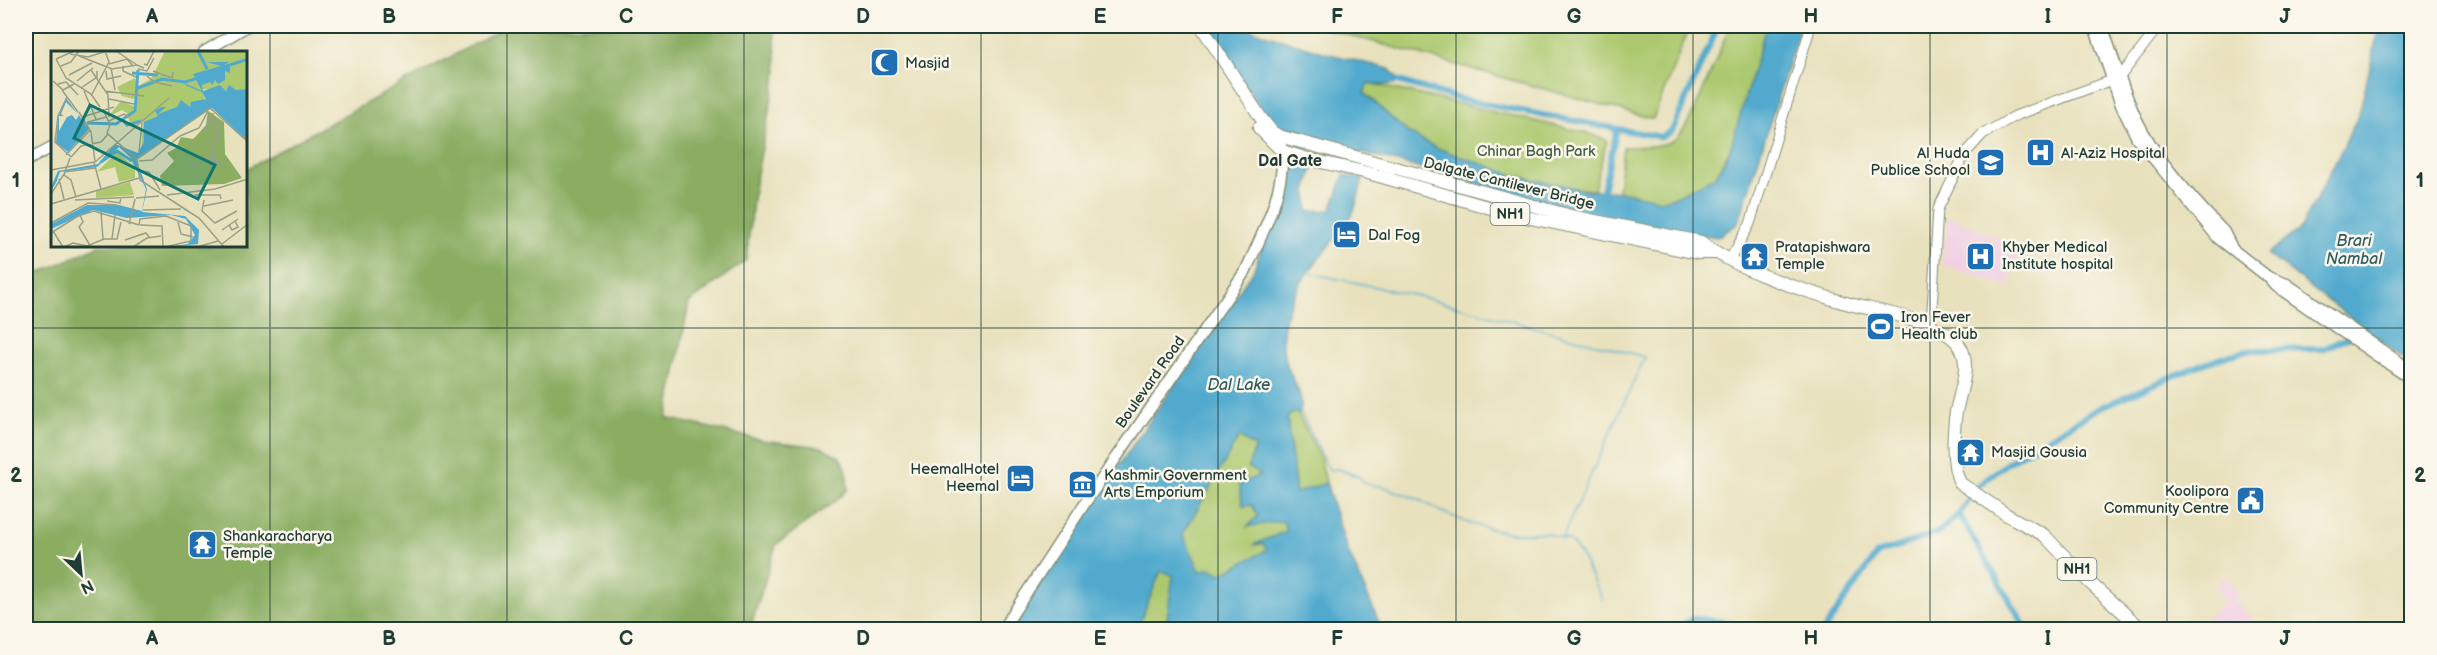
<svg xmlns="http://www.w3.org/2000/svg" width="2437" height="655" viewBox="0 0 2437 655" font-family="'Balsamiq Sans',sans-serif">
<style>
.built{fill:#f1d0e3}
.green{fill:#adc970;stroke:#668352;stroke-width:1.5}
.forest{fill:#8aad62;stroke:#54754b;stroke-width:1.5}
.water{fill:#51aace;stroke:#387481;stroke-width:1.5;fill-rule:evenodd}
.lines{fill:none;stroke-linecap:round;stroke-linejoin:round}
.stream{stroke:#51aace;stroke-width:1.5}
.canal{stroke:#51aace;stroke-width:6}
.minor-casing{stroke:#848f78;stroke-width:11}
.major-casing{stroke:#848f78;stroke-width:13}
.highway-casing{stroke:#848f78;stroke-width:14}
.minor{stroke:#fff;stroke-width:9}
.major{stroke:#fff;stroke-width:10}
.highway{stroke:#fff;stroke-width:12}
.grid{fill:none;stroke:#1f3d34;stroke-width:1.5;stroke-opacity:0.55}
.labels{text-anchor:middle;stroke-width:5;stroke-linejoin:round;paint-order:stroke}
.shield{fill:#fbf7ec;stroke:#61756b;stroke-width:1.5}
.shield-label{font-size:14px;font-weight:bold;fill:#1f3d34}
.poi-label{font-size:15px;fill:#1f3d34;stroke:#fbf7ec;text-anchor:start}
.park-label{font-size:15px;fill:#426043;stroke:#fbf7ec}
.street-label{font-size:15px;fill:#1f3d34;stroke:#fbf7ec}
.neighbourhood-label{font-size:16px;font-weight:bold;fill:#1f3d34;stroke:#fbf7ec}
.water-label{font-size:16px;font-style:italic;fill:#2e5e62;stroke:#fbf7ec}
.inset-river{fill:none;stroke:#51aace;stroke-width:3}
.inset-road{fill:none;stroke:#989f86;stroke-width:1.5}
.view{fill:#0f766e;fill-opacity:0.15;stroke:#0f766e;stroke-width:3}
.inset-edge{fill:none;stroke:#1f3d34;stroke-width:3}
.neatline{fill:none;stroke:#1f3d34;stroke-width:2}
.grid-label{font-size:20px;text-anchor:middle;font-weight:bold;fill:#1f3d34}
</style>
<rect width="100%" height="100%" fill="#fbf7ec"/>
<filter id="ink" filterUnits="userSpaceOnUse"><feTurbulence type="fractalNoise" baseFrequency=".0167" numOctaves="2"/><feDisplacementMap in="SourceGraphic" scale="12" xChannelSelector="R" yChannelSelector="G"/><feConvolveMatrix kernelMatrix="1 2 1 2 8 2 1 2 1" color-interpolation-filters="sRGB"/></filter>
<filter id="wash" filterUnits="userSpaceOnUse"><feTurbulence type="fractalNoise" baseFrequency=".008" numOctaves="4" result="noise"/><feDisplacementMap in="SourceGraphic" scale="24" xChannelSelector="R" yChannelSelector="G"/><feGaussianBlur stdDeviation="1.35" result="paint"/><feColorMatrix in="noise" values="0 0 0 0 0 0 0 0 0 0 0 0 0 0 0 0 0 1.4 0 .05"/><feComposite in="paint" operator="in"/></filter>
<g filter="url(#wash)">
<rect width="100%" height="100%" fill="#e8e1bd"/>
<g class="built">
<polygon points="1948,216 2021,248 2008,287 1942,264"/>
<polygon points="2225,575 2239,592 2234,599 2258,624 2254,629 2202,629 2199,626 2226,601 2215,587"/>
</g>
<g class="green">
<polygon points="1316,26 1690,26 1653,119"/>
<path d="M 1730,26 L 1766,26 L 1735,139 L 1715,177 L 1672,198 L 1660,200 L 1618,192 L 1623,147 C 1640,146 1659,148 1674,140 C 1691,130 1720,47 1730,26 Z"/>
<path d="M 1368,83 L 1587,133 L 1607,140 L 1594,190 C 1541,187 1453,161 1409,133 C 1392,122 1380,104 1364,93 Z"/>
<polygon points="1255,329 1320,457 1341,545 1382,629 1081,630"/>
</g>
<polygon class="forest" points="507,26 774,26 777,72 755,183 746,260 689,303 667,418 762,440 822,447 840,457 846,467 848,489 838,499 776,545 750,629 26,629 26,279 98,246 246,246 246,169"/>
<g class="water">
<path d="M 1205,26 L 1239,26 L 1326,53 L 1389,69 L 1398,78 L 1398,83 L 1384,85 L 1368,83 L 1364,93 L 1407,132 L 1434,147 L 1516,176 L 1585,190 L 1626,192 L 1660,200 L 1672,198 L 1715,177 L 1729,153 L 1766,26 L 1800,26 L 1741,215 L 1736,225 L 1717,237 L 1581,214 L 1379,157 L 1310,143 L 1304,162 L 1314,164 L 1307,188 L 1308,211 L 1331,210 L 1344,175 L 1363,179 C 1359,191 1357,208 1350,218 C 1326,254 1288,285 1283,331 C 1282,339 1283,355 1286,363 C 1291,378 1307,398 1299,414 L 1293,413 L 1287,418 L 1296,493 L 1326,483 L 1347,549 L 1382,629 L 1168,629 L 1172,625 L 1167,618 L 1173,575 L 1161,571 L 1137,629 L 1009,630 L 1044,574 L 1253,271 L 1296,160 L 1299,140 L 1274,128 ZM 1239,437 L 1255,447 L 1248,467 L 1261,475 L 1239,484 L 1243,506 L 1252,505 L 1258,516 L 1247,527 L 1283,521 L 1286,531 L 1253,545 L 1263,544 L 1267,550 L 1221,574 L 1210,568 L 1200,571 L 1183,534 Z"/>
<polygon points="2377,26 2411,26 2411,364 2267,254 2301,228 2338,157 2359,114 2376,41"/>
</g>
<g class="lines">
<g class="stream">
<polyline points="1306,272 1418,296 1645,357 1562,538"/>
<polyline points="1300,411 1329,470 1338,469 1359,477 1366,484 1384,487 1420,500 1442,512 1471,524 1509,533 1546,533 1570,541 1581,555 1602,600"/>
</g>
<g class="canal">
<polyline points="1392,79 1463,100 1661,137 1672,131 1718,26"/>
<polyline points="1601,199 1617,129"/>
<polyline points="1959,514 2027,630"/>
<polyline points="1671,630 1695,618 1734,624 1744,630"/>
<polyline points="1824,630 1877,554 1939,532 1959,514 1977,487 2007,463 2099,408 2194,367 2230,355 2251,350 2323,349 2349,337"/>
</g>
</g>
</g>
<g filter="url(#ink)">
<g class="lines">
<defs>
<g id="minor">
<polyline points="1730,259 1750,224 1811,26"/>
<polyline points="1931,326 1938,209 1964,155 1983,134 2015,116 2120,77 2159,26"/>
</g>
<g id="major">
<polyline points="2094,26 2121,105 2137,138 2218,238 2268,277 2276,286 2412,380"/>
<path d="M 2102,26 C 2113,56 2122,88 2136,118 C 2156,160 2192,198 2224,232 L 2231,246"/>
<polyline points="204,52 247,26"/>
<polyline points="26,161 52,147"/>
<polyline points="2268,277 2287,284 2412,371"/>
<path d="M 1002,630 L 1083,506 L 1246,270 C 1262,234 1288,186 1281,145"/>
</g>
<g id="highway">
<path d="M 1201,26 L 1261,118 L 1272,132 L 1279,136 L 1575,217 L 1701,242 C 1740,271 1793,287 1839,301 C 1870,311 1945,319 1961,348 C 1972,369 1957,397 1955,419 C 1953,438 1952,466 1960,483 L 2007,515 L 2044,535 L 2090,583 L 2143,630"/>
<polyline points="1259,128 1282,151 1308,159 1368,173 1512,214 1697,253 1716,253"/>
</g>
</defs>
<use href="#minor" class="minor-casing"/>
<use href="#major" class="major-casing"/>
<use href="#highway" class="highway-casing"/>
<use href="#minor" class="minor"/>
<use href="#major" class="major"/>
<use href="#highway" class="highway"/>
</g>
</g>
<path class="grid" d="M 270,26 L 270,630M 507,26 L 507,630M 744,26 L 744,630M 981,26 L 981,630M 1218,26 L 1218,630M 1456,26 L 1456,630M 1693,26 L 1693,630M 1930,26 L 1930,630M 2167,26 L 2167,630M 26,328 L 2412,328"/>
<defs>
<symbol id="mosque-square" viewBox="-11 -11 22 22"><rect x="-9" y="-9" width="18" height="18" rx="4" fill="#1f6fb2" stroke="#fbf7ec"/><path d="M3.5-4.9A6 6 0 1 0 3.5 4.9A5 5 0 1 1 3.5-4.9Z" fill="#fff"/></symbol>
<symbol id="hospital-square" viewBox="-11 -11 22 22"><rect x="-9" y="-9" width="18" height="18" rx="4" fill="#1f6fb2" stroke="#fbf7ec"/><path d="M-5-5h3v3.5h4V-5h3V5h-3V1.5h-4V5h-3Z" fill="#fff"/></symbol>
<symbol id="school-square" viewBox="-11 -11 22 22"><rect x="-9" y="-9" width="18" height="18" rx="4" fill="#1f6fb2" stroke="#fbf7ec"/><path d="M0-5L7-2L0 1L-7-2ZM-4 1L0 2.5L4 1V4Q0 6-4 4Z" fill="#fff"/></symbol>
<symbol id="hotel-square" viewBox="-11 -11 22 22"><rect x="-9" y="-9" width="18" height="18" rx="4" fill="#1f6fb2" stroke="#fbf7ec"/><path d="M-6-4.5h1.5V1H6V5H4.5V3h-9V5H-6ZM-4 0a1.8 1.8 0 1 1 3.6 0ZM.5 0V-2.5h3Q6-2.5 6 0Z" fill="#fff"/></symbol>
<symbol id="temple-square" viewBox="-11 -11 22 22"><rect x="-9" y="-9" width="18" height="18" rx="4" fill="#1f6fb2" stroke="#fbf7ec"/><path d="M0-6L5-2H3V0L6.5 2.5H4V6H1.5V3h-3V6H-4V2.5H-6.5L-3 0V-2H-5Z" fill="#fff"/></symbol>
<symbol id="stadium-square" viewBox="-11 -11 22 22"><rect x="-9" y="-9" width="18" height="18" rx="4" fill="#1f6fb2" stroke="#fbf7ec"/><path d="M0-5a6.5 5 0 1 0 0 10a6.5 5 0 1 0 0-10ZM-3.5-1.8h7v3.6h-7Z" fill="#fff"/></symbol>
<symbol id="museum-square" viewBox="-11 -11 22 22"><rect x="-9" y="-9" width="18" height="18" rx="4" fill="#1f6fb2" stroke="#fbf7ec"/><path d="M0-6L6-3V-2H-6V-3ZM-5-1h2V3h-2ZM-1-1h2V3h-2ZM3-1h2V3H3ZM-6 4H6V6H-6Z" fill="#fff"/></symbol>
<symbol id="civic-square" viewBox="-11 -11 22 22"><rect x="-9" y="-9" width="18" height="18" rx="4" fill="#1f6fb2" stroke="#fbf7ec"/><path d="M-.6-6.5H3V-4.5H.6V-3L4-1V1h2V6H-6V1h2V-1L-.6-3ZM-1.2 2.5V6h2.4V2.5Z" fill="#fff"/></symbol>
</defs>
<g fill-rule="evenodd">
<use href="#mosque-square" x="868" y="46" width="33" height="33"/>
<use href="#hospital-square" x="2024" y="136" width="33" height="33"/>
<use href="#school-square" x="1974" y="146" width="33" height="33"/>
<use href="#hotel-square" x="1330" y="218" width="33" height="33"/>
<use href="#temple-square" x="1738" y="240" width="33" height="33"/>
<use href="#hospital-square" x="1964" y="240" width="33" height="33"/>
<use href="#stadium-square" x="1864" y="310" width="33" height="33"/>
<use href="#temple-square" x="1954" y="436" width="33" height="33"/>
<use href="#hotel-square" x="1004" y="462" width="33" height="33"/>
<use href="#museum-square" x="1066" y="468" width="33" height="33"/>
<use href="#civic-square" x="2234" y="484" width="33" height="33"/>
<use href="#temple-square" x="186" y="528" width="33" height="33"/>
</g>
<g class="labels">
<g class="shield">
<rect x="1490.5" y="203" width="39" height="22" rx="4.5"/>
<rect x="2057.5" y="558" width="39" height="22" rx="4.5"/>
</g>
<g class="shield-label">
<text x="1510" y="219">NH1</text>
<text x="2077" y="574">NH1</text>
</g>
<g class="poi-label">
<text x="905" y="68">Masjid</text>
<text x="1970" y="158" text-anchor="end">Al Huda<tspan x="1970" dy="17">Publice School</tspan></text>
<text x="2061" y="158">Al-Aziz Hospital</text>
<text x="1368" y="240">Dal Fog</text>
<text x="1775" y="252">Pratapishwara<tspan x="1775" dy="17">Temple</tspan></text>
<text x="2002" y="252">Khyber Medical<tspan x="2002" dy="17">Institute hospital</tspan></text>
<text x="1901" y="322">Iron Fever<tspan x="1901" dy="17">Health club</tspan></text>
<text x="1991" y="457">Masjid Gousia</text>
<text x="999" y="474" text-anchor="end">HeemalHotel<tspan x="999" dy="17">Heemal</tspan></text>
<text x="1104" y="480">Kashmir Government<tspan x="1104" dy="17">Arts Emporium</tspan></text>
<text x="2229" y="496" text-anchor="end">Koolipora<tspan x="2229" dy="17">Community Centre</tspan></text>
<text x="223" y="541">Shankaracharya<tspan x="223" dy="17">Temple</tspan></text>
</g>
<g class="park-label">
<text x="1536" y="156">Chinar Bagh Park</text>
</g>
<g class="street-label">
<text transform="translate(1509 183) rotate(14)" y="5">Dalgate Cantilever Bridge</text>
<text transform="translate(1150 382) rotate(-55)" y="5">Boulevard Road</text>
</g>
<g class="neighbourhood-label">
<text x="1290" y="166">Dal Gate</text>
</g>
<g class="water-label">
<text x="2354" y="246">Brari<tspan x="2354" dy="18">Nambal</tspan></text>
<text x="1239" y="390">Dal Lake</text>
</g>
</g>
<g transform="translate(51 51)">
<rect width="196" height="196" fill="#e8e1bd"/>
<path d="M 114,0 L 196,0 L 196,40 L 152,38 L 154,48 L 143,55 L 130,56 L 138,66 L 91,100 L 92,71 L 80,76 L 76,62 L 71,59 L 59,65 L 60,62 L 70,50 L 85,56 L 85,45 L 82,48 L 71,45 L 66,36 L 84,27 L 87,35 L 100,28 ZM 66,101 L 84,117 L 84,127 L 68,131 L 64,116 L 46,121 ZM 79,131 L 83,144 L 45,147 L 45,140 Z" fill="#adc970"/>
<path d="M 157,60 L 173,71 L 174,103 L 191,127 L 173,133 L 111,135 L 109,125 L 123,110 L 116,102 L 125,97 L 130,86 L 142,88 L 147,83 L 155,74 Z" fill="#8aad62"/>
<path d="M 155,11 L 178,11 L 172,15 L 179,16 L 179,22 L 174,20 L 174,29 L 167,33 L 164,29 L 161,34 L 159,31 L 151,34 L 152,40 L 169,34 L 175,40 L 178,34 L 185,39 L 196,38 L 196,90 L 161,57 L 85,108 L 96,138 L 91,161 L 134,165 L 148,179 L 147,193 L 117,196 L 137,193 L 144,184 L 135,168 L 120,164 L 76,167 L 42,159 L 0,178 L 0,173 L 36,154 L 68,154 L 91,160 L 95,138 L 79,106 L 68,96 L 46,116 L 9,121 L 5,132 L 1,138 L 0,136 L 7,120 L 47,113 L 64,93 L 87,102 L 93,91 L 93,71 L 107,65 L 104,60 L 110,56 L 115,56 L 107,63 L 126,56 L 130,49 L 139,56 L 140,51 L 155,48 L 151,41 L 136,35 L 131,31 L 151,40 L 142,23 L 170,15 ZM 15,47 L 38,78 L 17,101 L 5,92 L 7,67 ZM 15,51 L 28,64 L 25,69 L 21,64 L 16,66 L 8,80 L 8,65 L 13,65 L 10,63 Z" fill="#51aace" fill-rule="evenodd"/>
<path class="inset-river" d="M 147,0 L 156,18M 173,16 L 197,8M 81,22 L 107,24M 87,37 L 111,28 L 134,31 L 147,27M 72,69 L 76,74 L 90,70M 36,72 L 65,73 L 84,60 L 87,19M 50,111 L 66,100 L 81,110"/>
<path class="inset-road" d="M 65,0 L 86,14M 19,3 L 37,6 L 56,0M 28,5 L 61,18 L 86,14 L 93,17M 5,8 L 23,0M 5,8 L 15,27 L 40,43 L 49,56M 58,13 L 76,8 L 82,15M 93,13 L 96,14 L 103,0M 10,15 L 20,11 L 28,0M 72,15 L 72,20 L 85,26M 60,17 L 64,39M 87,18 L 96,20 L 103,7M 40,19 L 57,44 L 58,66M 55,20 L 56,28 L 70,25M 102,20 L 121,27 L 122,21M 18,24 L 41,12M 96,25 L 103,31 L 121,35M 2,30 L 12,39 L 23,33M 26,30 L 42,17M 7,33 L 15,31 L 27,44M 30,37 L 46,26 L 46,20M 11,39 L 27,61M 33,40 L 45,68M 54,40 L 93,45M 40,45 L 58,11 L 54,0M 16,46 L 7,65 L 4,91 L 20,106M 58,48 L 83,53M 52,58 L 59,74 L 56,82 L 86,109 L 89,129 L 137,160M 28,61 L 40,81 L 44,110M 32,66 L 63,56M 58,70 L 73,63 L 78,66M 37,71 L 55,66M 88,101 L 91,72M 15,104 L 39,79M 20,106 L 30,95 L 50,91 L 57,83M 19,107 L 13,124 L 20,129 L 25,146M 85,109 L 159,57 L 197,91M 88,110 L 101,109 L 129,85 L 148,77 L 157,60M 43,111 L 50,138M 44,111 L 118,47M 140,113 L 137,110 L 144,114 L 155,106 L 157,112 L 166,120 L 159,111 L 159,87 L 162,109 L 170,114 L 164,108 L 165,84 L 162,79 L 167,83 L 167,88 L 168,73 L 162,68 L 160,75 L 155,79 L 159,63 L 163,63M 0,119 L 43,111M 89,120 L 98,121 L 109,139M 13,121 L 44,117M 8,128 L 13,148M 0,143 L 13,123M 116,144 L 164,138 L 197,128M 144,144 L 169,144 L 170,148M 85,147 L 108,145M 24,149 L 83,146M 153,149 L 151,160 L 164,172 L 186,160M 56,150 L 69,152 L 70,146M 0,153 L 88,127M 153,155 L 182,149M 132,157 L 148,167 L 173,196M 92,159 L 130,158M 50,161 L 52,188M 29,164 L 32,171 L 28,176 L 40,196M 127,171 L 130,183 L 142,186M 0,172 L 37,152 L 66,154M 78,173 L 84,148M 88,174 L 89,168 L 115,165 L 140,175 L 140,190 L 114,196M 89,174 L 111,175 L 112,196M 178,174 L 181,179 L 187,176 L 184,170M 171,179 L 187,168M 2,180 L 12,196M 0,182 L 27,165 L 43,160 L 88,174M 61,188 L 64,164M 74,189 L 95,182 L 98,186M 171,193 L 197,173M 13,196 L 22,192 L 36,195 L 53,188 L 66,188 L 70,171M 82,196 L 96,187 L 110,185M 146,196 L 167,190"/>
<path class="view" d="M 39,54 L 164,114 L 147,148 L 23,87 Z"/>
<rect width="196" height="196" class="inset-edge"/>
</g>
<rect width="2437" height="655" fill="none" stroke="#fbf7ec" stroke-width="66"/>
<g transform="translate(81 574) rotate(154)" stroke="#fbf7ec" stroke-width="4.5" paint-order="stroke">
<path d="M0-4.5L10 22L0 15L-10 22Z" fill="#1f3d34"/>
<text y="-9" font-size="16" font-weight="bold" text-anchor="middle" fill="#1f3d34">N</text>
</g>
<rect x="33" y="33" width="2371" height="589" class="neatline"/>
<g class="grid-label">
<text x="152" y="23">A</text>
<text x="389" y="23">B</text>
<text x="626" y="23">C</text>
<text x="863" y="23">D</text>
<text x="1100" y="23">E</text>
<text x="1337" y="23">F</text>
<text x="1574" y="23">G</text>
<text x="1811" y="23">H</text>
<text x="2048" y="23">I</text>
<text x="2285" y="23">J</text>
<text x="16" y="187">1</text>
<text x="2420" y="187">1</text>
<text x="16" y="482">2</text>
<text x="2420" y="482">2</text>
<text x="152" y="645">A</text>
<text x="389" y="645">B</text>
<text x="626" y="645">C</text>
<text x="863" y="645">D</text>
<text x="1100" y="645">E</text>
<text x="1337" y="645">F</text>
<text x="1574" y="645">G</text>
<text x="1811" y="645">H</text>
<text x="2048" y="645">I</text>
<text x="2285" y="645">J</text>
</g>
</svg>
